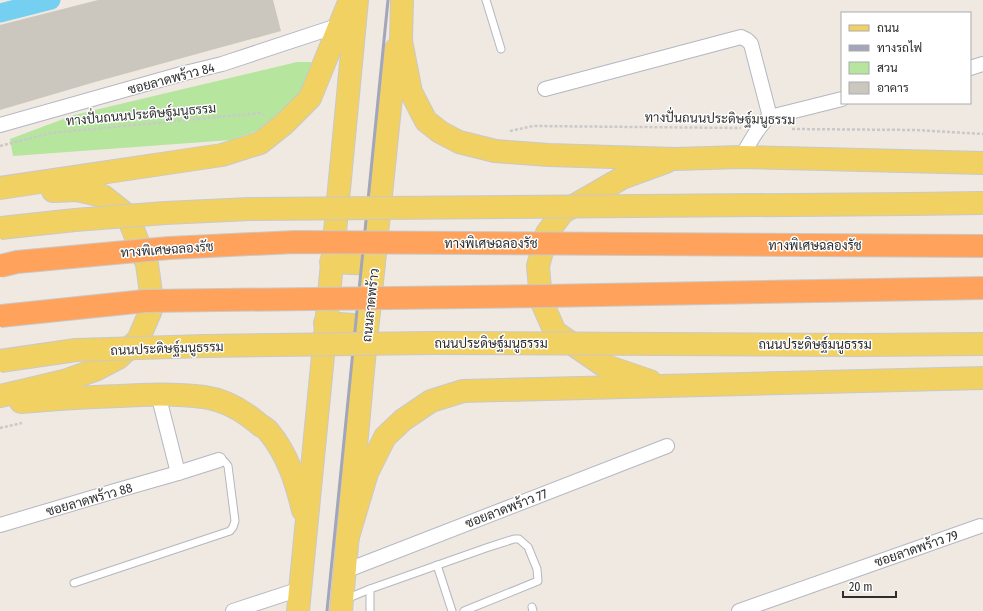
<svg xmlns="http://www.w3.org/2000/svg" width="983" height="611" viewBox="0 0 983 611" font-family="'Fira Sans Condensed',Sarabun,sans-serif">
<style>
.green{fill:#b6e59e}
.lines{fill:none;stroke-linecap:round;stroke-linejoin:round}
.canal{stroke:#75cff0;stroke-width:19}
.building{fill:#cbc7bf}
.lane-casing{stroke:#b4b7c1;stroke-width:9}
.street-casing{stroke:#b4b7c1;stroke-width:16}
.primary-casing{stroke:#c9c9c9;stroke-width:24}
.path{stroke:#c9c9c9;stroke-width:2.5;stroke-dasharray:3 2;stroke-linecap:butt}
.lane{stroke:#fff;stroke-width:7}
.street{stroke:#fff;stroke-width:14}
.primary{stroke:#f2d163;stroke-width:22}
.rail{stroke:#a3a6b8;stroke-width:3}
.primary-bridge-casing{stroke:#c9c9c9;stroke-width:24;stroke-linecap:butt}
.highway-bridge-casing{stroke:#c9c9c9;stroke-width:24;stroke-linecap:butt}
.primary-bridge{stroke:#f2d163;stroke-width:22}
.highway-bridge{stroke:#ffa35c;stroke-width:22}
.labels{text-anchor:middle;stroke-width:3;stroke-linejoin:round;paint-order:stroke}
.street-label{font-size:13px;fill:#2e2e2e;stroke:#fff}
</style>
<rect width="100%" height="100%" fill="#efe9e1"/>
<polygon class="green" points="297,62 311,62 314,68 308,83 293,104 262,129 231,140 13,156 10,139 74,115"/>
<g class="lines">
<polyline class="canal" points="0,13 51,0"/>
</g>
<polygon class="building" points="98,0 273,0 281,31 95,82 0,110 0,25"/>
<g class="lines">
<defs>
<g id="lane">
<polyline points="486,0 501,49"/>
<polyline points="437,565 452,611"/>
<polyline points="74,583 230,531 233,527 235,521 228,466 225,462 219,460"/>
<polyline points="346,599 370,589 486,548 514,539 519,539 528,547 537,569 538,581 464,611"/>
<polyline points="532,607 533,611"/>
<polyline points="370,611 370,589"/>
</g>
<g id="street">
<polyline points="970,68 983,64"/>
<polyline points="545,89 741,37 747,40 751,44 770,117"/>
<polyline points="0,125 181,74 222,64 340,25"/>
<path d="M 741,157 C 748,147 759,123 770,117 L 842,99"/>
<polyline points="178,473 219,460"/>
<polyline points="0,525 115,491 178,473 158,394"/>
<polyline points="345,571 667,446"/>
<polyline points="233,611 300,589"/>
<polyline points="739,611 980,526"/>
</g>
<g id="primary">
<polyline points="402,0 401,41 411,92 426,121 440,132 459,142 495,151 549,155 675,159 741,157 983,163"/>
<polyline points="0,188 222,155 260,143 284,124 310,98 350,0"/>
<polyline points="911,204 983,203"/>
<polyline points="331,262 374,264"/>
<polyline points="325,323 367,326"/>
<polyline points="857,345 983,344"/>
<polyline points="650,381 603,365 555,332 541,300 538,266 547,233 563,212 622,178 666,162"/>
<polyline points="0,396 64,381 95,370 118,358 138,340 151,310 151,293 147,264 127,215 103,196 77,190 53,191"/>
<path d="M 21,402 C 54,399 86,397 119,396 C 147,394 175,393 204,397 C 225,400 244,411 260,425 C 263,427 267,429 269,432 C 288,455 296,482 303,510"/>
<polyline points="347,540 367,473 385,437 403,420 431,401 463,391 983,378"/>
<path d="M 298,611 C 317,407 339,204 357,0"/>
<polyline points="341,611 364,360 396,49"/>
</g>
</defs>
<use href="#lane" class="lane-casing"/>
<use href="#street" class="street-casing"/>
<use href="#primary" class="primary-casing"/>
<g class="path">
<polyline points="792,129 916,130 983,134"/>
<polyline points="510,131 533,126 741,128"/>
<polyline points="0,146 51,133 260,113 263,115"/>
<polyline points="0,428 22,423"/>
</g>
<use href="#lane" class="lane"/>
<use href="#street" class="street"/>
<use href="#primary" class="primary"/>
<polyline class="rail" points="327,611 388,0"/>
<defs>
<g id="primary-bridge">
<polyline points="0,228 75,220 165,213 250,209 911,204"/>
<polyline points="0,361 76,350 204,346 433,343 857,345"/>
</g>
<g id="highway-bridge">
<polyline points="0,266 17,262 169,248 295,242 983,246"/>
<polyline points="0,316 145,301 544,296 983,288"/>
</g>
</defs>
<use href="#primary-bridge" class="primary-bridge-casing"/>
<use href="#highway-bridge" class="highway-bridge-casing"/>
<use href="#primary-bridge" class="primary-bridge"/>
<use href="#highway-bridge" class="highway-bridge"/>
</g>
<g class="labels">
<g class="street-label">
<text transform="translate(171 78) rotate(-15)" y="5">ซอยลาดพร้าว 84</text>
<text transform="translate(141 114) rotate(-5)" y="5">ทางปั่นถนนประดิษฐ์มนูธรรม</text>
<text transform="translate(720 118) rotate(1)" y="5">ทางปั่นถนนประดิษฐ์มนูธรรม</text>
<text x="491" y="248">ทางพิเศษฉลองรัช</text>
<text x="815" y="250">ทางพิเศษฉลองรัช</text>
<text transform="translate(167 249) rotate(-4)" y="5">ทางพิเศษฉลองรัช</text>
<text transform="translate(370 305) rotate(-84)" y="5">ถนนลาดพร้าว</text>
<text x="491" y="348">ถนนประดิษฐ์มนูธรรม</text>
<text x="815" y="349">ถนนประดิษฐ์มนูธรรม</text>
<text transform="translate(167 348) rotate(-2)" y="5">ถนนประดิษฐ์มนูธรรม</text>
<text transform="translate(89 499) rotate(-16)" y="5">ซอยลาดพร้าว 88</text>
<text transform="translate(506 508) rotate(-21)" y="5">ซอยลาดพร้าว 77</text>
<text transform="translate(916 548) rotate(-19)" y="5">ซอยลาดพร้าว 79</text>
</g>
</g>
<rect x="841" y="12" width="130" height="92" fill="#ffffff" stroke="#ababab"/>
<rect x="849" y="25" width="20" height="6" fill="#f2d163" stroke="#ababab"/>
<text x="877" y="32" font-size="12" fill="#2e2e2e">ถนน</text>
<rect x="849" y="45" width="20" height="6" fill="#a3a6b8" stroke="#ababab"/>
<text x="877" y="52" font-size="12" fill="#2e2e2e">ทางรถไฟ</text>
<rect x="849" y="62" width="20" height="12" fill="#b6e59e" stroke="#ababab"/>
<text x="877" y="72" font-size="12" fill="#2e2e2e">สวน</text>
<rect x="849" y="82" width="20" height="12" fill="#cbc7bf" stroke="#ababab"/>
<text x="877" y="92" font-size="12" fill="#2e2e2e">อาคาร</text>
<path d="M843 591v6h53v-6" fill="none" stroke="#2e2e2e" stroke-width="2"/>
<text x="849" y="591" font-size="12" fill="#2e2e2e" stroke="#ffffff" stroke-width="3" paint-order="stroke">20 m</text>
</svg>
